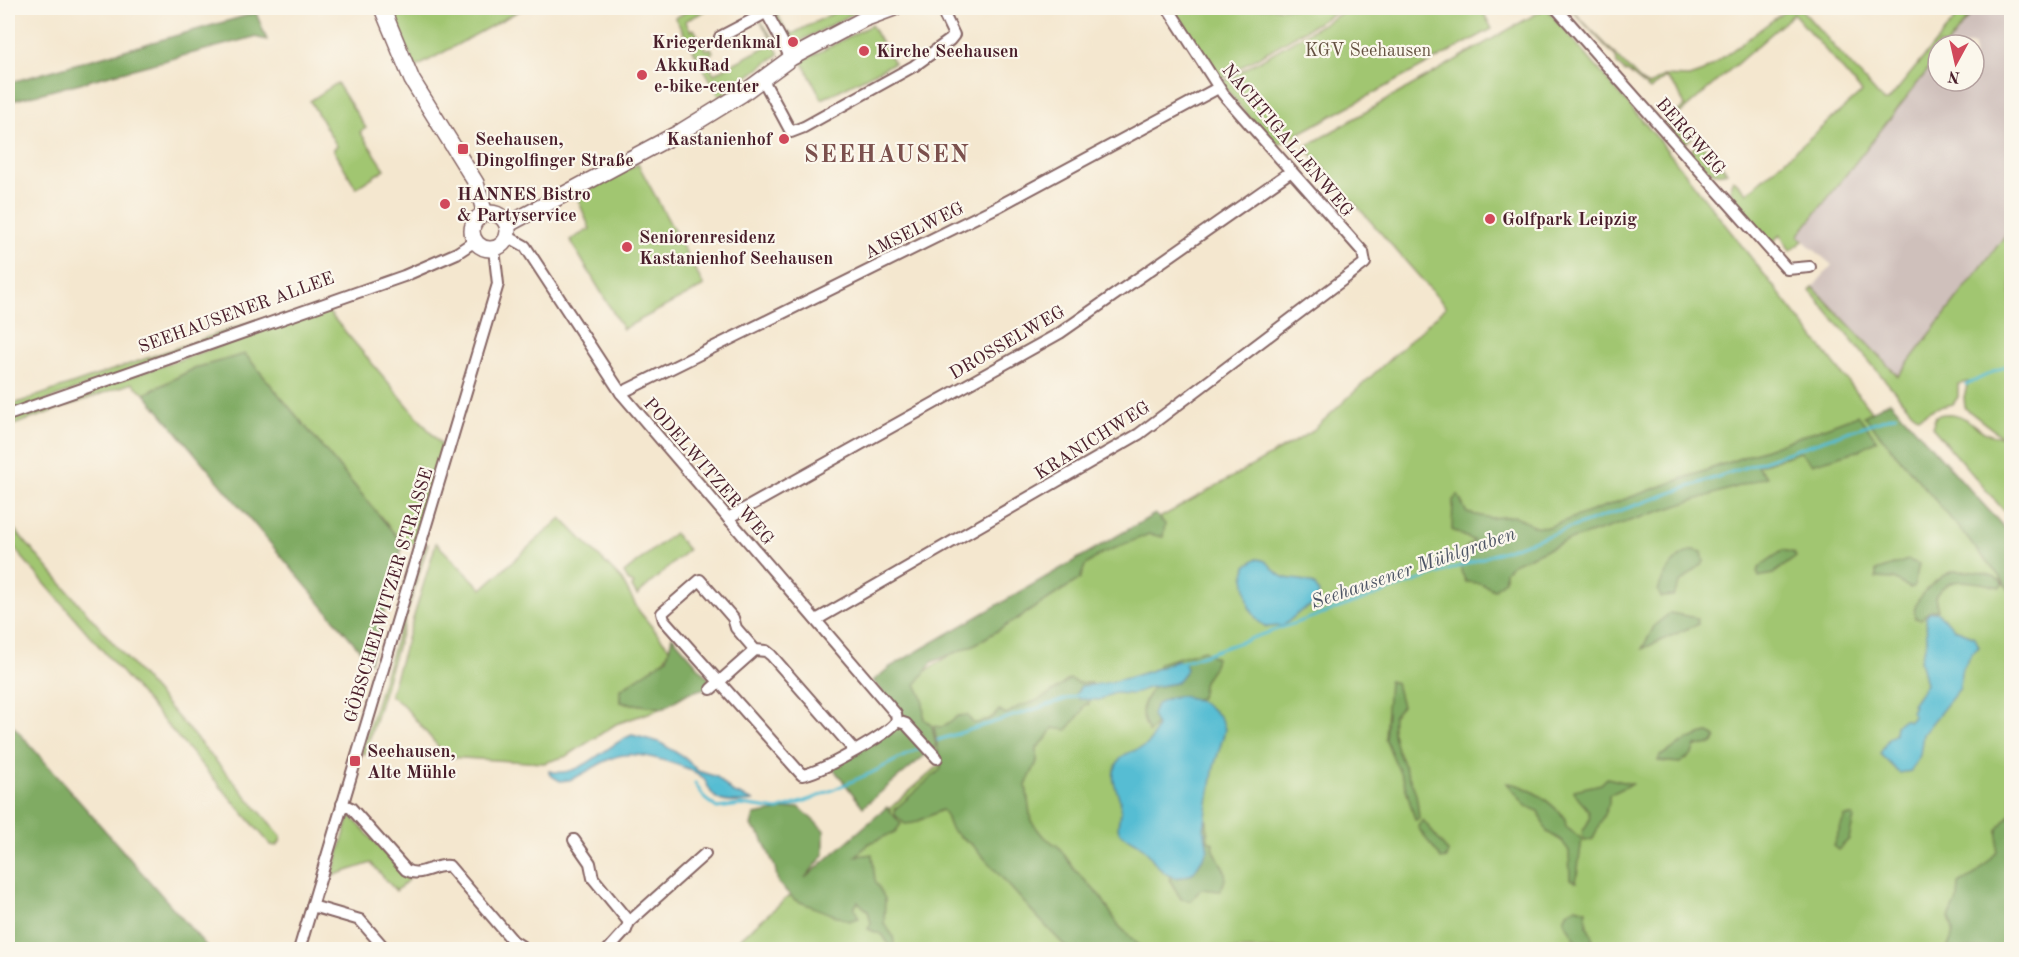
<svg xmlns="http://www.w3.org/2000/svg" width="2019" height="957" viewBox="0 0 2019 957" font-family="'Old Standard TT',serif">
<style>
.industrial{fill:#cfc0bb}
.green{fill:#a1c671;stroke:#76724e;stroke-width:1.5}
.forest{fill:#80ab63;stroke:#656547;stroke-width:1.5}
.water{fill:#56bdd3;stroke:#506e7f;stroke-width:1.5}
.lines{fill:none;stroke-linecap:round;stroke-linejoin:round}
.stream{stroke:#56bdd3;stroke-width:3}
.street-casing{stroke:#866564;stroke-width:14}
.secondary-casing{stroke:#866564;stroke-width:18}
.street{stroke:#fff;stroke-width:10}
.secondary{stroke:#fff;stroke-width:15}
.poi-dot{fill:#d1495b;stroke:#fbf7ec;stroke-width:2}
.labels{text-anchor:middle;stroke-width:4.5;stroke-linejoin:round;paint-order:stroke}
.poi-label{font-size:18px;font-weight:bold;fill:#4a1f2b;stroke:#fbf7ec;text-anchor:start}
.park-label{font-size:18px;fill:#645140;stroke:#fbf7ec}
.street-label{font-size:18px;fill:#4a1f2b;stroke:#fbf7ec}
.water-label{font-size:20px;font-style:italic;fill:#4e5666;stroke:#fbf7ec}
.district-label{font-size:24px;font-weight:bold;letter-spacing:1.5px;fill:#7b504d;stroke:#fbf7ec}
</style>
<rect width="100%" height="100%" fill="#fbf7ec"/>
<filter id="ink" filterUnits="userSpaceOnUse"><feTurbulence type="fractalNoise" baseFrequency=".0167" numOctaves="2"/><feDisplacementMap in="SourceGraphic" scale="12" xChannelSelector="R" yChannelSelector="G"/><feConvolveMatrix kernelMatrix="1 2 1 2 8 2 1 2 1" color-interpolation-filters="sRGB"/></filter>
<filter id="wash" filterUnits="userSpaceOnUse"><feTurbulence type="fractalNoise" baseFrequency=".008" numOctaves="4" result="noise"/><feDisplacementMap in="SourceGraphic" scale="24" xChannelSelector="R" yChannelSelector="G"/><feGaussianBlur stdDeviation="1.35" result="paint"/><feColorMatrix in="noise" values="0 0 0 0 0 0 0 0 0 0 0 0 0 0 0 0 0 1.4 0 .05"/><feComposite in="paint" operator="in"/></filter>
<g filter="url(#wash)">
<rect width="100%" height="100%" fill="#f4e7cf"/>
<polygon class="industrial" points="1976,8 2011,8 2011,228 1898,376 1813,287 1832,265 1798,236 1938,57 1938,81 1974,81 1974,45 1947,45"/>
<g class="green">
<polygon points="390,8 524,8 415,68"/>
<polygon points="693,8 704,8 705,11 685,21 691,31 694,29 706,50 711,48 713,52 705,57 714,74 773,43 760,20 776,43 774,45 779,54 720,97 675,18"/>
<polygon points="843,8 864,8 797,43 793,37 787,40 774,15 776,12 787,32 789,31 792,34"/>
<polygon points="1172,8 1343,8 1219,80"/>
<polygon points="1350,8 1481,8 1492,29 1274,147 1221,83"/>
<polygon points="1546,8 1659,140 1890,435 2011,584 2011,854 1964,949 727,950 943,762 897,691 1101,551 1310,433 1446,307 1305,147"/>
<path d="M 1570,8 L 1643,83 L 1649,86 L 1663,76 L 1689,77 L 1703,72 L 1789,8 L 1800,8 L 1883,101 L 1888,101 L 1964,8 L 1976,8 L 1947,45 L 1938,45 L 1938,57 L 1798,236 L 1803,241 L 1790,251 L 1781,235 L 1776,238 L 1773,247 C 1760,232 1720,198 1733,179 L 1747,193 L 1862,92 L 1794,14 L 1677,116 L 1695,136 L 1683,144 L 1664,122 L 1685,106 L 1678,91 L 1665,77 L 1650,90 L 1627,71 L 1625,72 L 1617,64 L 1616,57 Z"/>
<polygon points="871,25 894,63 822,99 802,61"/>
<polygon points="337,83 366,128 360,132 385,169 356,188 333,149 337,146 310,101"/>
<path d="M 1700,142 L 1727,172 C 1712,178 1701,164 1691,154 L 1692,149 Z"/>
<polygon points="638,164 704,286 623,329 570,240 590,229 577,197"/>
<path d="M 2011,228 L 2011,519 L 1932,427 L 1936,416 C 1968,405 1975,438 2001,436 L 1965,408 L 1964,397 L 1968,382 L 1958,384 L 1958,397 L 1953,404 L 1935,408 L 1919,417 L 1912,412 L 1810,291 L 1813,287 L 1898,376 Z"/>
<polygon points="326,309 443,447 415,544 403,544 245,354 195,368 145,394 132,383 8,427 8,419"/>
<polygon points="260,319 261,323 8,414 8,406"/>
<path d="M 561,518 L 622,580 L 639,611 L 670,649 C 662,669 637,679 620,689 L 620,702 L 663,708 L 616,724 L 567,756 L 544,763 L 447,757 L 404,706 L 390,695 L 436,543 L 482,589 Z"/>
<polygon points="8,522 281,836 280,842 276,846 271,845 8,541"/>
<polygon points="674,533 688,550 637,595 632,587 634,584 629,582 624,573"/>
<polygon points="428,544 365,754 361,753 425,545"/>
<polygon points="350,815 409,879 396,891 371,863 332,876"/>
</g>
<g class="forest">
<polygon points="256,13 267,40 254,37 8,102 8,83"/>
<polygon points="245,354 403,544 370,662 145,394 195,368"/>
<polygon points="1890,401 2011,535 2011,594 2005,583 1864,416"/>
<path d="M 1858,415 L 1877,440 L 1857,451 L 1812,464 L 1800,452 L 1757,466 L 1767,477 L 1564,542 L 1513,564 L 1505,571 L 1505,580 L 1494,590 L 1480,583 L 1466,582 L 1461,571 L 1462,551 L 1474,541 L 1452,530 L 1453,500 L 1458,495 L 1467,513 L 1490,518 L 1515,516 L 1533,526 L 1548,527 C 1651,489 1755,454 1858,415 Z"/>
<polygon points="1155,514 1165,524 1163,537 1149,534 1101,554 1085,566 1080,579 1020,617 974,645 932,662 916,684 923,699 924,719 932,726 936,746 863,807 832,767 908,720 873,681 890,667"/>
<path d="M 1694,550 L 1702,552 L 1704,562 L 1680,583 L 1673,596 L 1661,597 L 1658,591 C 1663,574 1676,554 1694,550 Z"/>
<path d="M 1783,550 L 1794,553 L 1796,557 L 1773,574 L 1759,577 L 1757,571 C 1762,562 1775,557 1783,550 Z"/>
<polygon points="1908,560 1919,564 1914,587 1910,588 1894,579 1876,578 1876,571"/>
<path d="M 1954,571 C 1970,571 1993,571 2004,584 L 2001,587 C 1978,583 1949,572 1935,597 L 1938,610 L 1931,610 L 1921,619 L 1915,618 C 1910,598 1938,577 1954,571 Z"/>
<polygon points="1670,613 1697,618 1698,624 1642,649 1655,625"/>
<polygon points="672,636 711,681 706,688 688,693 663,708 620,702 620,690 667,658"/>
<path d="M 1204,650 L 1216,658 L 1213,668 L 1204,681 L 1201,698 C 1164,707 1172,705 1149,733 C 1140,713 1139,710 1150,692 C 1155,684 1156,671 1159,663 Z"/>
<path d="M 1069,679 L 1079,683 L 1091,683 L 1089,704 L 1084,705 L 1082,712 L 1067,730 L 1053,728 L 1048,737 L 1037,748 L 1037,762 L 1026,785 L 1031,821 L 1043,836 L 1059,847 L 1074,869 L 1101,897 L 1119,926 L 1143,949 L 1068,949 C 1035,917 1006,881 974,847 C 968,840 958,837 952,830 C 947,824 948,815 942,810 L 914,823 L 905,824 L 895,815 L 895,809 L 941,769 L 934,726 L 942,727 L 958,716 L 967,715 L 973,723 C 982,724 994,718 999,710 L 1006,714 C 1012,712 1017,706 1023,705 C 1040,702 1056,690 1069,679 Z"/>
<path d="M 1389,681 L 1396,683 L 1402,706 L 1393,716 C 1390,747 1405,764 1415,791 C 1418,799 1418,811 1419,819 L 1415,820 L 1404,782 L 1385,739 Z"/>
<polygon points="8,720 209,949 13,950 8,943"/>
<path d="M 1708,733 L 1716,737 L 1713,744 L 1695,746 L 1692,754 L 1680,763 L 1658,761 L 1660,756 C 1676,748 1689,736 1708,733 Z"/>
<path d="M 1607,778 L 1632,784 L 1609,795 L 1609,803 L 1593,839 L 1585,841 L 1582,834 C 1583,828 1588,825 1589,820 C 1593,807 1575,801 1574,790 L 1601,784 Z"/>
<path d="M 1507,783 C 1527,784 1552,803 1565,818 L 1566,827 L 1582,839 L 1576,882 L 1570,879 L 1569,851 L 1562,841 L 1547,832 L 1538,811 L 1526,806 Z"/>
<polygon points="799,807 824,830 824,855 805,878 887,807 901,824 895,832 868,844 856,856 872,854 875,880 885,899 884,923 893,936 894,944 890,947 883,935 868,929 871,923 868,911 858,902 854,908 859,918 849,921 795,900 778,883 775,867 761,836 751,826 754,815"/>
<path d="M 1198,812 L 1207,821 L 1208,840 L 1213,843 C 1214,865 1235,866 1220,891 L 1201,889 L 1191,901 L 1181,899 L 1169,879 L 1182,866 Z"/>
<path d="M 2011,813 L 2011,949 L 1947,949 C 1952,938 1956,930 1949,918 L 1958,898 L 1959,884 L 1977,873 L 1997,852 L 1998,829 Z"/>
<polygon points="1845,816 1853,816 1854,818 1849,839 1838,850 1833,846"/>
<path d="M 1423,820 L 1448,852 L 1447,858 L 1441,859 C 1435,846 1423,839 1418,826 Z"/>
<polygon points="1576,907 1586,910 1587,926 1593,939 1586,945 1577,942 1564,921 1567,912"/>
</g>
<g class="water">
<path d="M 1256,559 C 1271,559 1271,571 1283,577 C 1295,582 1315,576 1319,594 L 1313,605 L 1302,610 L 1283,626 L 1266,627 L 1258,621 L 1249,607 L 1244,577 L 1246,566 Z"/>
<polygon points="1930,612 1937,612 1955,629 1975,637 1979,647 1971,654 1961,672 1960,688 1923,734 1920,755 1911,771 1899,773 1880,754 1888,739 1895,734 1896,725 1904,719 1909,721 1914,716 1911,712 1914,705 1912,704 1926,684 1920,660 1927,641 1926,617"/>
<path d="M 1176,660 L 1185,663 L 1187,669 L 1176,683 L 1147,688 L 1133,694 L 1114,693 L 1099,700 L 1079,699 L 1076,694 L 1081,686 C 1108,685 1153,672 1176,660 Z"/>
<path d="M 1177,696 C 1196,696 1221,710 1225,729 C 1222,742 1218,754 1214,766 L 1204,829 L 1208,850 L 1194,872 C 1163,891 1155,856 1139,844 C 1133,839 1123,838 1119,831 C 1116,824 1121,816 1121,808 C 1121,792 1107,781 1117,764 C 1125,748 1140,753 1150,742 L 1157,726 L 1152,715 C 1155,701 1165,699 1177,696 Z"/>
<path d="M 632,735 L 659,742 L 685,758 L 698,771 L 717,777 L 732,792 L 754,801 C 743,802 727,804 718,799 C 708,794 709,783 702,777 C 689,766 641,752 624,755 C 605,757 587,774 569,780 L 560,781 L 550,775 L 549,771 C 582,779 603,746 632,735 Z"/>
</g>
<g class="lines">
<g class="stream">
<polyline points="1966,385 2012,363"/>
<polyline points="1180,663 1896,415"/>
<polyline points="938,740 1079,695"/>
<polyline points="695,783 705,799 717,808 741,805 778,810 814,798 871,773 922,747"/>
</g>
</g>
</g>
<g filter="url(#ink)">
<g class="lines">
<defs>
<g id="street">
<polyline points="764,8 791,58"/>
<polyline points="1556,8 1787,269 1810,267"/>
<polyline points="720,37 775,8"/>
<polyline points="762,78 791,132 804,127 914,66 950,40 954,35 941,8"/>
<polyline points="507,236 525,246 621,393 896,714 897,721 906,724 937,758"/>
<polyline points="621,393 997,207 1218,88"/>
<polyline points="8,415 404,276 457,253 475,241"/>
<polyline points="728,518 1060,333 1290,172"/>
<polyline points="816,620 1139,434 1365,263 1363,252 1223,94 1168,8"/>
<polyline points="711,689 755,650"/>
<path d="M 854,750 L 771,655 L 766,651 L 755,650 L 736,628 L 733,618 L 700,580 L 662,613 L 664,620 L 802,775 C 819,773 888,735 897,721"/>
<path d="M 342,804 L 351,808 L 406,870 C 420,878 433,864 449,866 L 513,941 L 527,950"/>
<polyline points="574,840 590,863 593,878 629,922"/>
<polyline points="312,906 360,920 386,950"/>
<polyline points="299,950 498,284 494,249"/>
<polyline points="608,950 626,930 629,922 705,854"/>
</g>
<g id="secondary">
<polyline points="382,8 412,80 476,183 485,214"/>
<circle cx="490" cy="231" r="18"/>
<polyline points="507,225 682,131 742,94 791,58 864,19 894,8"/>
</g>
</defs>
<use href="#street" class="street-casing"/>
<use href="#secondary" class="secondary-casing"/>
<use href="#street" class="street"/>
<use href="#secondary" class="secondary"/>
</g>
</g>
<g class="poi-dot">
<circle cx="793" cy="42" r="6"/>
<circle cx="864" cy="51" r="6"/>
<circle cx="642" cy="75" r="6"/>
<circle cx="784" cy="139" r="6"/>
<rect x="457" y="143" width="12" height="12" rx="3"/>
<circle cx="445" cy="204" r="6"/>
<circle cx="1490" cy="219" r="6"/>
<circle cx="627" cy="247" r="6"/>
<rect x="349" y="755" width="12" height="12" rx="3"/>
</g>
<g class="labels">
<g class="poi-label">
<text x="781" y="48" text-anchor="end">Kriegerdenkmal</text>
<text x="876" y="57">Kirche Seehausen</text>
<text x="654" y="71">AkkuRad<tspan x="654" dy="21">e-bike-center</tspan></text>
<text x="475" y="145">Seehausen,<tspan x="475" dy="21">Dingolfinger Straße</tspan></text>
<text x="772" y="145" text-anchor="end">Kastanienhof</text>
<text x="457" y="200">HANNES Bistro<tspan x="457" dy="21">&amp; Partyservice</tspan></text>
<text x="1502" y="225">Golfpark Leipzig</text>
<text x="639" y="243">Seniorenresidenz<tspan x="639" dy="21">Kastanienhof Seehausen</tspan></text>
<text x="367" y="757">Seehausen,<tspan x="367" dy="21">Alte Mühle</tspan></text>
</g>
<g class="park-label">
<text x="1368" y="56">KGV Seehausen</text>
</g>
<g class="street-label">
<text transform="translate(1691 136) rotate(49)" y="6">BERGWEG</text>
<text transform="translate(1288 140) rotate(50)" y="6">NACHTIGALLENWEG</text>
<text transform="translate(914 230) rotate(-26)" y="6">AMSELWEG</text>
<text transform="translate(236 312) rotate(-20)" y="6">SEEHAUSENER ALLEE</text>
<text transform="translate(1007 342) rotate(-30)" y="6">DROSSELWEG</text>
<text transform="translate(1092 440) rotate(-32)" y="6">KRANICHWEG</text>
<text transform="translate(709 471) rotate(49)" y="6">PODELWITZER WEG</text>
<text transform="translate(388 595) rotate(-73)" y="6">GÖBSCHELWITZER STRASSE</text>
</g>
<g class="water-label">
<text transform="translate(1413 567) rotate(-19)" y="7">Seehausener Mühlgraben</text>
</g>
<g class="district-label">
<text x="887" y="162">SEEHAUSEN</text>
</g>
</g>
<rect width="2019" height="957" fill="none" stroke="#fbf7ec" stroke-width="30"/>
<g transform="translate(1956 63) rotate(188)"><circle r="28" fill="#fbf7ec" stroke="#b4a19f" stroke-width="1.5"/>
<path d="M0-4.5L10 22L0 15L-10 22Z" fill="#d1495b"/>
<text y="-9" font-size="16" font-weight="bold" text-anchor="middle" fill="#4a1f2b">N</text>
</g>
</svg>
